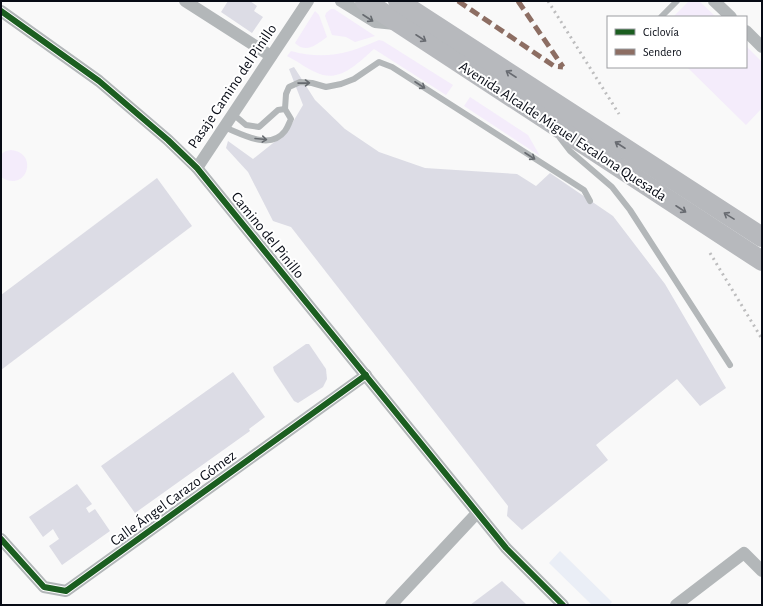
<svg xmlns="http://www.w3.org/2000/svg" width="763" height="606" viewBox="0 0 763 606" font-family="'Alegreya Sans',sans-serif">
<style>
.built{fill:#eaeef6}
.green{fill:#f4ecfb}
.building{fill:#dcdce5}
.lines{fill:none;stroke-linecap:round;stroke-linejoin:round}
.lane{stroke:#b3b7b9;stroke-width:6}
.street{stroke:#b3b7b9;stroke-width:12}
.primary{stroke:#b7b9bd;stroke-width:20}
.rail{stroke:#bdbdbe;stroke-width:3;stroke-dasharray:2 4;stroke-linecap:butt}
.quiet{stroke:#8d6e63;stroke-width:5;stroke-dasharray:10 5;stroke-linecap:butt}
.cycleway-casing{stroke:#fff;stroke-width:8}
.cycleway{stroke:#1b5e20;stroke-width:6}
.oneway{stroke:#666a6f}
.oneway2{stroke:#686b71}
.labels{text-anchor:middle;stroke-width:4;stroke-linejoin:round;paint-order:stroke}
.street-label{font-size:15px;fill:#070b15;stroke:#fff}
</style>
<rect width="100%" height="100%" fill="#f9f9f9"/>
<polygon class="built" points="560,551 612,602 609,605 592,605 549,563"/>
<g class="green">
<polygon points="689,1 699,1 716,17 673,17"/>
<polygon points="331,9 334,9 375,36 355,42 346,37 332,35 325,16 326,13"/>
<path d="M 315,11 L 319,15 L 327,37 C 316,45 306,54 295,43 Z"/>
<path d="M 379,40 L 383,41 L 453,85 L 446,95 L 374,49 C 360,61 343,80 323,75 C 311,72 299,62 287,56 L 291,51 C 324,60 348,54 379,40 Z"/>
<polygon points="746,46 762,62 762,108 746,125 687,67 746,67"/>
<polygon points="470,97 528,135 540,156 464,106"/>
<path d="M 11,150 C 40,153 26,194 1,177 L 1,154 L 6,151 Z"/>
</g>
<g class="building">
<polygon points="228,1 250,1 257,6 254,11 263,17 252,33 221,12"/>
<polygon points="294,67 315,100 345,129 379,152 425,168 517,174 536,186 550,173 613,216 665,284 726,388 700,406 677,379 596,445 608,460 522,530 507,516 508,506 291,227 273,221 248,172 226,148 228,141 253,159 287,132 303,105 289,69"/>
<polygon points="157,178 192,226 1,370 1,295"/>
<polygon points="306,344 309,344 326,369 327,379 323,387 298,403 294,401 274,371 273,367"/>
<polygon points="233,372 265,417 249,429 250,431 135,513 101,466"/>
<polygon points="77,484 92,504 86,508 89,513 95,509 110,531 62,565 49,546 59,539 53,529 43,537 29,517"/>
<polygon points="502,581 527,605 470,605"/>
</g>
<g class="lines">
<g class="lane">
<polyline points="661,17 677,1"/>
<polyline points="233,114 246,125 259,127 278,110 285,109"/>
<path d="M 224,127 C 242,134 270,151 285,131 C 288,127 289,123 291,119 L 285,109 L 286,94 L 289,87 L 300,82 L 312,83 L 326,87 L 341,84 L 354,79 L 379,62 L 392,67 L 584,190 L 590,201"/>
<polyline points="560,138 570,151 612,187 630,210 730,365"/>
</g>
<g class="street">
<polyline points="185,1 271,56"/>
<polyline points="341,1 375,22 395,24"/>
<polyline points="714,1 731,17"/>
<polyline points="1,11 99,81 168,140 197,168 506,548 563,605"/>
<polyline points="746,31 762,47"/>
<polyline points="197,168 308,1"/>
<polyline points="1,539 44,587 66,591 366,375"/>
<polyline points="391,605 477,513"/>
<polyline points="676,605 744,553 762,571"/>
</g>
<g class="primary">
<polyline points="365,1 762,261"/>
<polyline points="398,1 762,237"/>
</g>
<g class="rail">
<polyline points="548,1 619,114"/>
<polyline points="710,253 762,339"/>
</g>
<g class="quiet">
<polyline points="458,1 554,66 563,67"/>
<polyline points="518,1 563,67"/>
</g>
<defs>
<g id="cycleway">
<polyline points="1,11 99,81 168,140 197,168 506,548 563,605"/>
<polyline points="1,539 44,587 66,591 366,375"/>
</g>
</defs>
<use href="#cycleway" class="cycleway-casing"/>
<use href="#cycleway" class="cycleway"/>
</g>
<defs><path id="oneway-shaft" d="M-6 0H5M1.5-3L5.5 0L1.5 3" fill="none" stroke-width="1.6" stroke-linecap="round" stroke-linejoin="round"/></defs>
<g class="oneway">
<use href="#oneway-shaft" transform="translate(368 18) rotate(33)"/>
<use href="#oneway-shaft" transform="translate(304 83) rotate(-1)"/>
<use href="#oneway-shaft" transform="translate(420 85) rotate(33)"/>
<use href="#oneway-shaft" transform="translate(261 139) rotate(5)"/>
<use href="#oneway-shaft" transform="translate(530 156) rotate(33)"/>
</g>
<g class="oneway2">
<use href="#oneway-shaft" transform="translate(421 38) rotate(33)"/>
<use href="#oneway-shaft" transform="translate(511 74) rotate(-147)"/>
<use href="#oneway-shaft" transform="translate(620 145) rotate(-147)"/>
<use href="#oneway-shaft" transform="translate(681 209) rotate(33)"/>
<use href="#oneway-shaft" transform="translate(729 216) rotate(-148)"/>
</g>
<g class="labels">
<g class="street-label">
<text transform="translate(232 86) rotate(-56)" y="5">Pasaje Camino del Pinillo</text>
<text transform="translate(563 131) rotate(33)" y="5">Avenida Alcalde Miguel Escalona Quesada</text>
<text transform="translate(268 235) rotate(51)" y="5">Camino del Pinillo</text>
<text transform="translate(173 498) rotate(-36)" y="5">Calle Ángel Carazo Gómez</text>
</g>
</g>
<rect width="763" height="606" fill="none" stroke="#070b15" stroke-width="4"/>
<rect x="607" y="16" width="140" height="52" fill="#ffffff" stroke="#9c9da1"/>
<rect x="615" y="29" width="20" height="6" fill="#1b5e20" stroke="#9c9da1"/>
<text x="643" y="36" font-size="12" fill="#070b15">Ciclovía</text>
<rect x="615" y="49" width="20" height="6" fill="#8d6e63" stroke="#9c9da1"/>
<text x="643" y="56" font-size="12" fill="#070b15">Sendero</text>
</svg>
